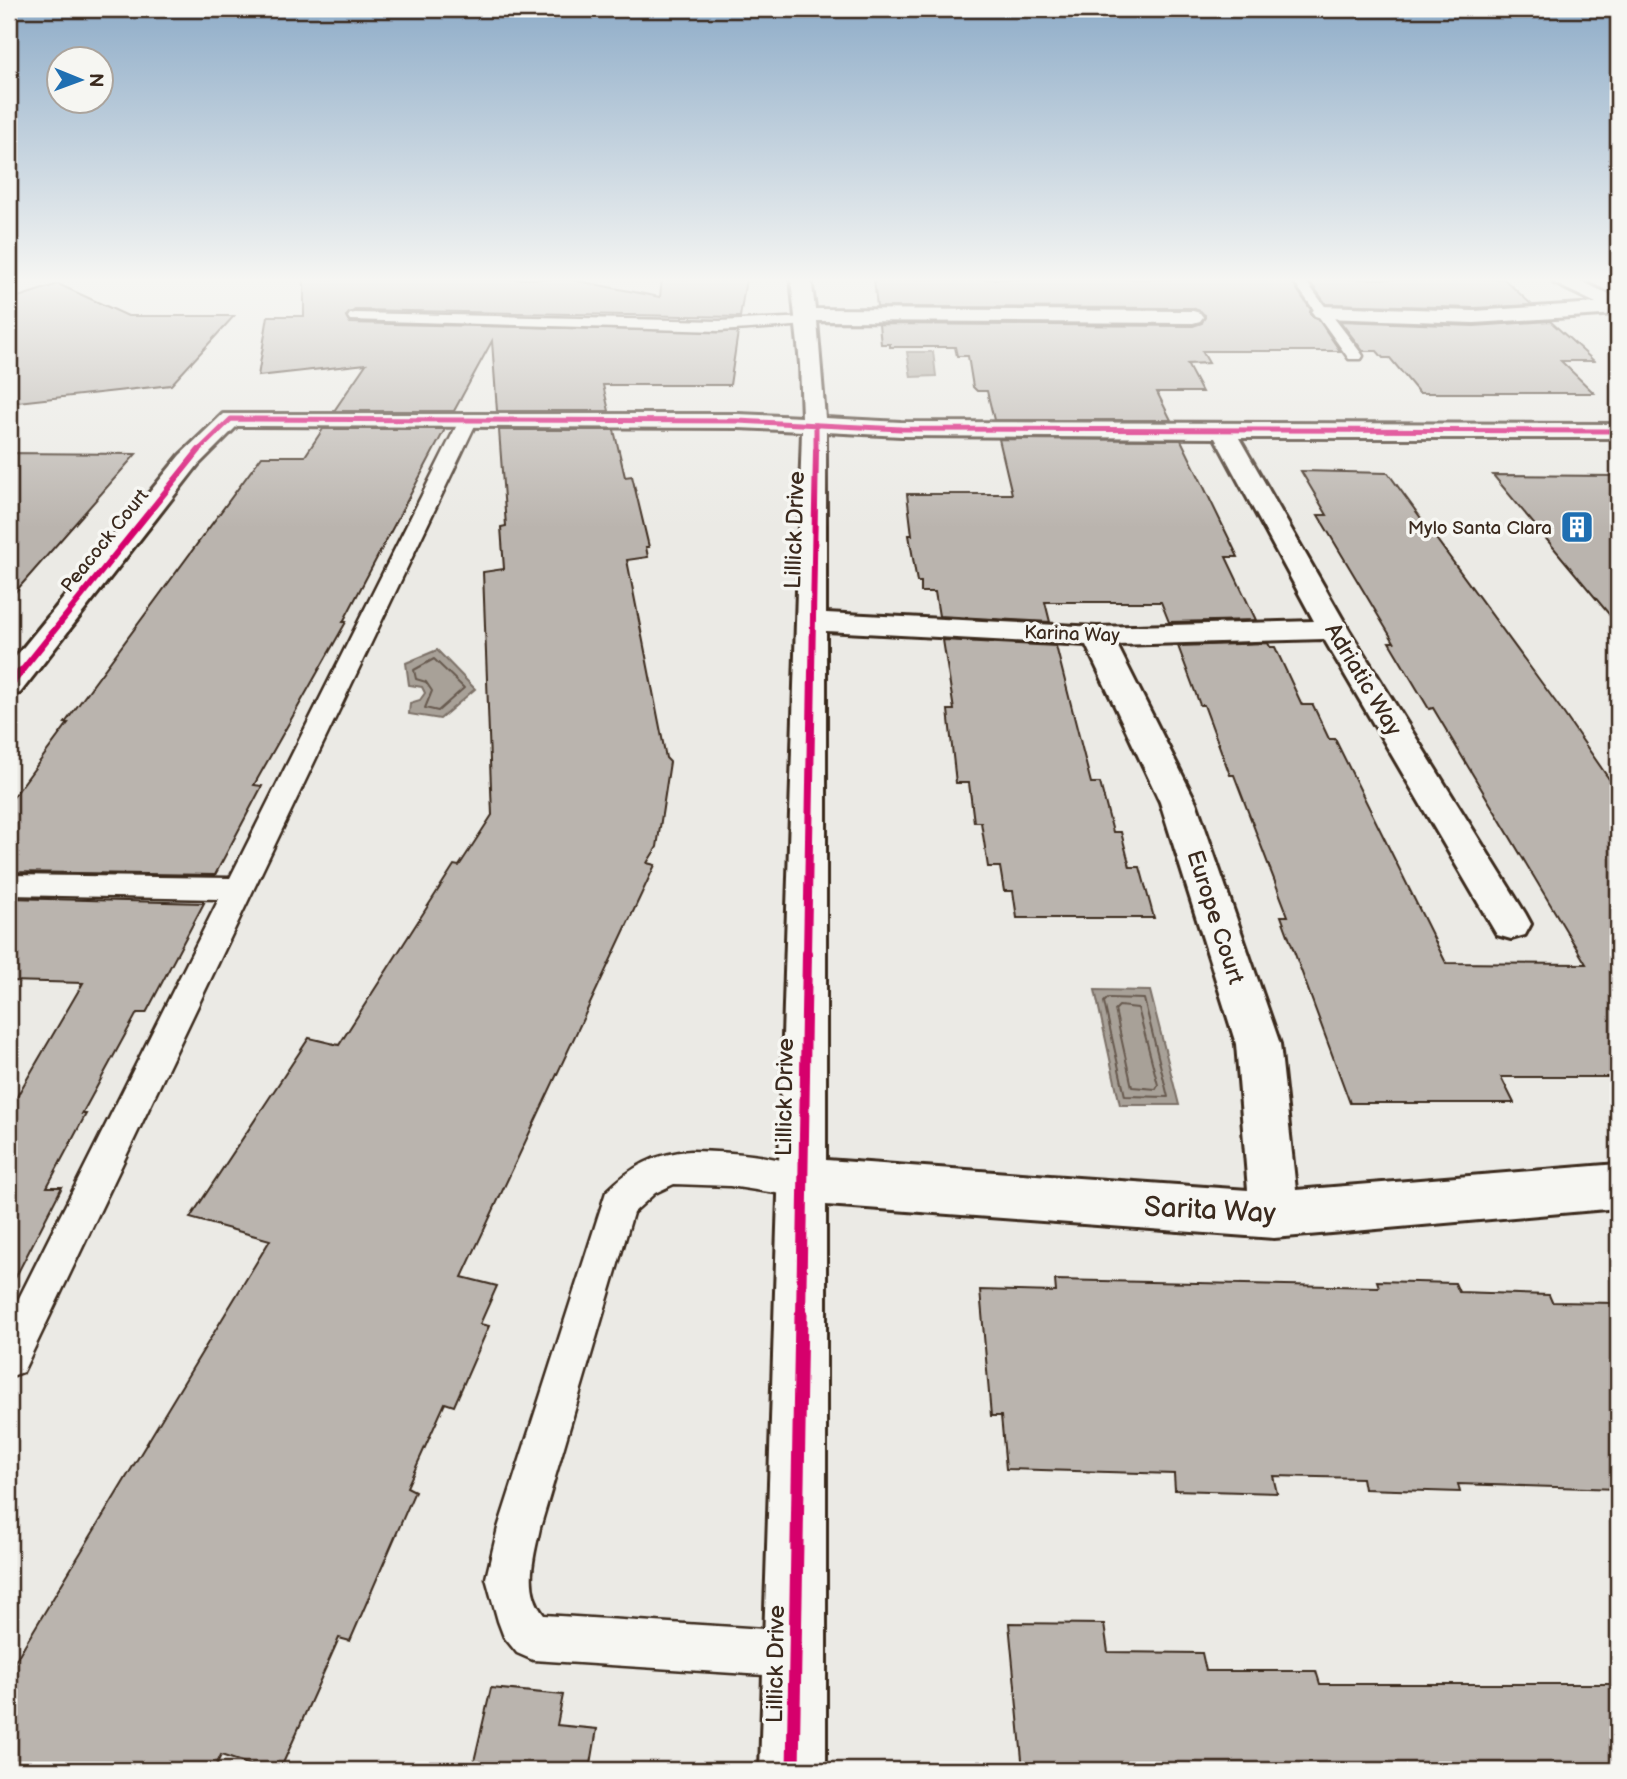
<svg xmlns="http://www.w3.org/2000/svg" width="1627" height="1779" viewBox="0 0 1627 1779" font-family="'Balsamiq Sans',sans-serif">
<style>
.water{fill:#a8a198;stroke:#7c7167;stroke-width:2}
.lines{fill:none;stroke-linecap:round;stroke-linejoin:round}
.shore{stroke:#675a4f;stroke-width:2}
.building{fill:#bab4ae;stroke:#3b2a1e;stroke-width:2}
.lane-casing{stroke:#3b2a1e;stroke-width:5}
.street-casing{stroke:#3b2a1e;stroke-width:6}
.lane{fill:#f6f6f2;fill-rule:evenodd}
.street{fill:#f6f6f2;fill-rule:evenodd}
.cycleway-far4-casing{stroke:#f6f6f2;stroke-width:8}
.cycleway-far3-casing{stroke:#f6f6f2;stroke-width:10}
.cycleway-far2-casing{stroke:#f6f6f2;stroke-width:12}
.cycleway-far1-casing{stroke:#f6f6f2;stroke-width:15}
.cycleway-casing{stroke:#f6f6f2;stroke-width:18}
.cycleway-far4{stroke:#d6006c;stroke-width:5}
.cycleway-far3{stroke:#d6006c;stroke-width:6}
.cycleway-far2{stroke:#d6006c;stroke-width:8}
.cycleway-far1{stroke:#d6006c;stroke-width:10}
.cycleway{stroke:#d6006c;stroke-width:13}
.labels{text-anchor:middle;stroke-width:7;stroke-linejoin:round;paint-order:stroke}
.far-poi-label{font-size:19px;fill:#3b2a1e;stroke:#f6f6f2;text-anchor:end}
.far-street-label{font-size:19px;fill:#3b2a1e;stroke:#f6f6f2}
.street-label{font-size:23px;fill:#3b2a1e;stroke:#f6f6f2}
.near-street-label{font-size:28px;fill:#3b2a1e;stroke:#f6f6f2}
</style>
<rect width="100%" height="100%" fill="#ebeae5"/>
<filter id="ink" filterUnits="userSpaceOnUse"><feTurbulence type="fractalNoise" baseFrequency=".0143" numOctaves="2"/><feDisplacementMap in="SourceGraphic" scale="14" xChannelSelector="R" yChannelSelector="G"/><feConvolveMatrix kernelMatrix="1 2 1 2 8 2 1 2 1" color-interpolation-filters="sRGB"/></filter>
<g filter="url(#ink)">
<g class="water">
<polygon points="907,352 933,352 936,376 911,377"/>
<polygon points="437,650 475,689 440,719 409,714 410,703 420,700 425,693 422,687 409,685 406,663"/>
<polygon points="1095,990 1150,991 1179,1105 1120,1105"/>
</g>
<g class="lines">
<g class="shore">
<polygon points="434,659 464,688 438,711 425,708 432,691 426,682 416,679 414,670"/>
<polygon points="1108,998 1144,999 1168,1097 1125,1096 1104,1002"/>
<polygon points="1119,1006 1138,1008 1158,1085 1156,1089 1132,1087 1115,1010"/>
</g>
</g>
<g class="building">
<polygon points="304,279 568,279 660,297 662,279 746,279 740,317 355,310 346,316 350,323 738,332 730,385 603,385 609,411 497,411 492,341 454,411 334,411 366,364 258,376 268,316 304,316"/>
<polygon points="874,279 1290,279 1311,310 1310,314 1318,319 1340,351 1202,351 1209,363 1187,364 1202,392 1157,392 1171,420 994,420 987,391 977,391 973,387 968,356 957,356 955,347 890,347 890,344 881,344 879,324 1193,326 1202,323 1205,315 1193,308 877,307"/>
<polygon points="1308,279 1504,279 1532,305 1474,308 1326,304"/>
<polygon points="58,284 128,316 234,316 171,385 9,403 9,300"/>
<polygon points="1340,321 1474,326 1550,321 1594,361 1561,361 1594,393 1419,393 1390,358 1383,358 1377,351 1363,351"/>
<polygon points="323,429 445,429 343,622 346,622 254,785 262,786 215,875 9,872 9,803 68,723 65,723 262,456 305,456"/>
<polygon points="499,430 614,430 625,477 632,476 649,547 646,547 648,557 627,560 666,758 670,762 657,847 647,863 655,865 462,1277 497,1286 480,1324 489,1326 454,1406 445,1403 407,1487 415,1491 350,1641 339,1638 280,1770 265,1770 221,1755 214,1770 9,1770 9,1671 270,1240 190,1218 309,1038 339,1045 454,865 459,866 492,815 483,572 504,569 501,527 506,526"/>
<polygon points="999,439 1181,440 1238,557 1226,557 1256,620 1169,622 1161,602 1045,602 1050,622 939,616 935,592 921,592 921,582 917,582 909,535 912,535 907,494 1012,494"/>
<polygon points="9,453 136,454 9,599"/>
<polygon points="1301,471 1388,473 1560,708 1618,792 1618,1077 1501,1077 1514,1103 1350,1103 1281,916 1288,916 1234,775 1230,775 1204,705 1200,705 1178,646 1268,643 1270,647 1275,647 1302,705 1313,705 1329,739 1335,739 1446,963 1586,964 1433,708 1429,709 1389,642 1394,642 1318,515 1327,515"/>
<polygon points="1493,475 1618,476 1618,625"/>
<polygon points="943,640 1056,646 1091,783 1100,783 1113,832 1121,832 1130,867 1140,867 1154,918 1017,918 1013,891 1004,891 1000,867 988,867 981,822 974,822 969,783 956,783 948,710 954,710"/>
<polygon points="9,898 204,903 146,1013 137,1013 82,1114 86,1114 47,1187 62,1187 9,1290 9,1110 83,983 9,981"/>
<polygon points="1055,1280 1379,1287 1377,1281 1455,1283 1459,1292 1549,1295 1552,1302 1618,1303 1618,1489 1458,1484 1460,1492 1364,1489 1362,1478 1273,1476 1277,1493 1175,1490 1174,1474 1006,1469 1001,1416 991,1416 980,1290 1056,1292"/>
<polygon points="1009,1623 1104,1624 1108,1652 1202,1653 1206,1671 1316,1671 1320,1684 1618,1684 1618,1770 1023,1770"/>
<polygon points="491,1688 563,1695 557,1725 597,1729 590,1770 472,1770"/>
</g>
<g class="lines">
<defs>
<g id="lane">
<polygon points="1292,279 1304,279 1361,353 1363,356 1361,359 1349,359"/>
<polygon points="355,313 719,321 808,317 815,321 808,325 719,331 350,320 348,317 350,314"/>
<polygon points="469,414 478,419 23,1372 9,1377 9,1318 219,899 9,895 9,875 230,878 460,419"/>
<path d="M 691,1151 C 731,1152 777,1155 814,1170 L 819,1181 L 814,1192 L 802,1197 L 730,1186 L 674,1184 L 655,1193 L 633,1213 L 540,1528 C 534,1557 523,1589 544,1615 L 794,1631 L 810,1638 L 817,1654 L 810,1670 L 794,1677 L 533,1660 L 517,1653 L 504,1637 L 498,1621 L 486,1578 L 498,1528 L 606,1192 C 631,1167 655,1153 691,1151 Z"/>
</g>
<g id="street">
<path d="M 791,279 L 811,279 L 815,309 L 1193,311 L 1200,313 L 1203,317 L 1200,321 L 1193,323 L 817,321 L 825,418 L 901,422 L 1618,424 L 1618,438 L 1239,438 L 1349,630 L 1525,913 L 1531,924 L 1525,935 L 1511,939 L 1497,935 L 1324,639 L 1117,645 L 1196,802 L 1280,1044 L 1296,1190 L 1618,1164 L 1618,1208 L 1274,1238 L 826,1205 L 826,1770 L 760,1770 L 802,431 L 738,428 L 237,426 L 198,465 L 20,693 L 9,696 L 9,665 L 180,455 L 223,414 L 738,414 L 802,417 L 800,364 ZM 826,432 L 901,436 L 1215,438 L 1314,621 L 1097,627 L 826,613 ZM 826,631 L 1086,645 L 1160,802 L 1236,1044 L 1248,1190 L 826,1160 Z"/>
<polygon points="1552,279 1577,279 1618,299 1618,314 1474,323 1322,318 1315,316 1312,312 1315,308 1322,306 1474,311 1596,303 1554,283"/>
</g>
</defs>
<use href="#lane" class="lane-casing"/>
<use href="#street" class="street-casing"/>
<use href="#lane" class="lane"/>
<use href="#street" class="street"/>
<defs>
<g id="cycleway-far4">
<polyline points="197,452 231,419 738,421 901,429 1618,431"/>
<polyline points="816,452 816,425"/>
</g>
<g id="cycleway-far3">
<polyline points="20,673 199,450"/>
<polyline points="812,673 816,450"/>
</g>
<g id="cycleway-far2">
<polyline points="9,686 21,671"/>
<polyline points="807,955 812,671"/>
</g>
<polyline id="cycleway-far1" points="801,1317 807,953"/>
<polyline id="cycleway" points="793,1770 801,1315"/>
</defs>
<use href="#cycleway-far4" class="cycleway-far4-casing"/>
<use href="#cycleway-far3" class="cycleway-far3-casing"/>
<use href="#cycleway-far2" class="cycleway-far2-casing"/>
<use href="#cycleway-far1" class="cycleway-far1-casing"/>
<use href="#cycleway" class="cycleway-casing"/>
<use href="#cycleway-far4" class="cycleway-far4"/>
<use href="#cycleway-far3" class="cycleway-far3"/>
<use href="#cycleway-far2" class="cycleway-far2"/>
<use href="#cycleway-far1" class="cycleway-far1"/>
<use href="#cycleway" class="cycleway"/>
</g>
</g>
<linearGradient id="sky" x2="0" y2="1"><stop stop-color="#8eacc8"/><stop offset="0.53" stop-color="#f6f6f3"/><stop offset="1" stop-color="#f6f6f3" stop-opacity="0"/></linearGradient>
<rect width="1627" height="528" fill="url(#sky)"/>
<defs>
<symbol id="building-square" viewBox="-11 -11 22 22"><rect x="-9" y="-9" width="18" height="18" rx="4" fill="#1f6fb2" stroke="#f6f6f2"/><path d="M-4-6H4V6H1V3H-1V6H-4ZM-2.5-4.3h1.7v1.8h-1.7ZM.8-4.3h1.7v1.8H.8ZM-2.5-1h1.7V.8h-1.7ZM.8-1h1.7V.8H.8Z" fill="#fff"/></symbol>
</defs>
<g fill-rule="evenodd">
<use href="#building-square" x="1558" y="508" width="38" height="38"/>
</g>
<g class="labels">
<g class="far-poi-label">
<text x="1552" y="534">Mylo Santa Clara</text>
</g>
<g class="far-street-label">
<text transform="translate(104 540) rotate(-51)" y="7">Peacock Court</text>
<text transform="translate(1072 633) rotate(2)" y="7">Karina Way</text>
</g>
<g class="street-label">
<text transform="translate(794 530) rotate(-88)" y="8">Lillick Drive</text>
<text transform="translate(1364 679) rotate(59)" y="8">Adriatic Way</text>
<text transform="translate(1216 917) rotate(72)" y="8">Europe Court</text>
<text transform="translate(784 1097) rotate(-89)" y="8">Lillick Drive</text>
<text transform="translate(775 1664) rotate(-89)" y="8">Lillick Drive</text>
</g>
<g class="near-street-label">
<text transform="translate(1210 1209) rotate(3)" y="10">Sarita Way</text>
</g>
</g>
<rect width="1627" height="1779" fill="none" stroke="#f6f6f2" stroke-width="35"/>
<rect x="18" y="18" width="1592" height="1744" fill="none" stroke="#3b2a1e" stroke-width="2.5" filter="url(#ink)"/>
<g transform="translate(80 80) rotate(91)"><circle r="33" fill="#f6f6f2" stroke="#aba49d" stroke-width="2"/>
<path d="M0-5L12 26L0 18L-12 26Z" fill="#1f6fb2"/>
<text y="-10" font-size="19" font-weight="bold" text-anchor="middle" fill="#3b2a1e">N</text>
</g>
</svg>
